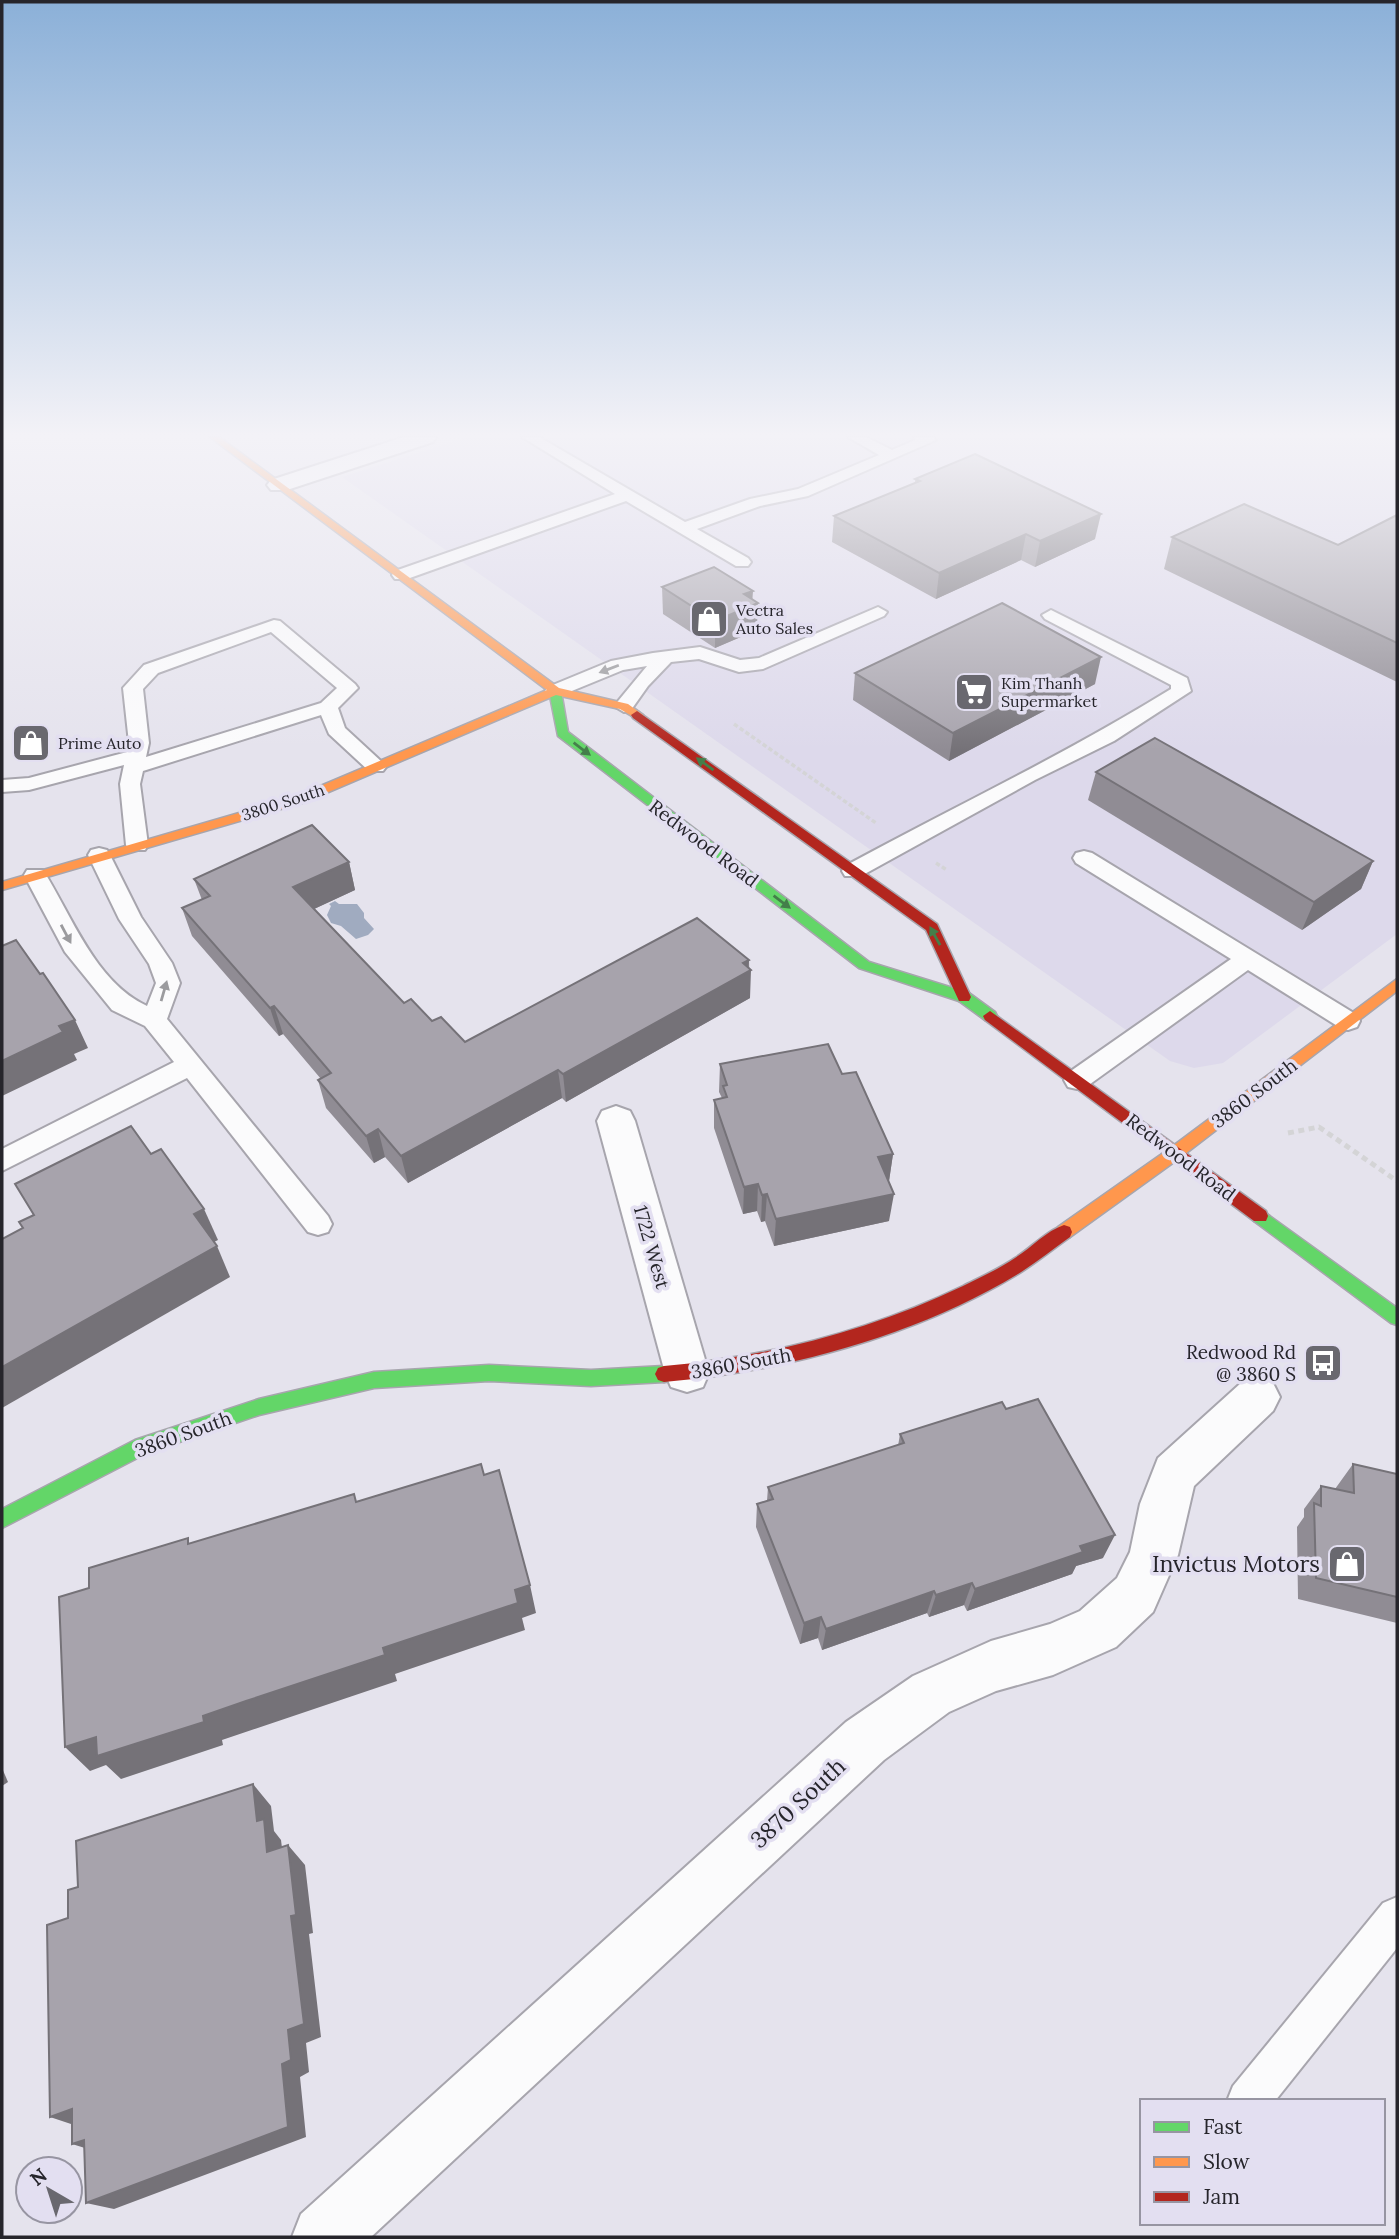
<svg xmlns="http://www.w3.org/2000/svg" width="1399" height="2239" viewBox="0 0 1399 2239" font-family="Lora,serif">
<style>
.built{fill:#ddd9eb}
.water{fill:#a0abc0}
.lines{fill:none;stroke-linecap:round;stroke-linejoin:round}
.lane-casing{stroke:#a7a5ad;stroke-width:4}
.street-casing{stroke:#a7a5ad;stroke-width:4}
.fast-casing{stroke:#a7a5ad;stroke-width:3}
.slow-casing{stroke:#a7a5ad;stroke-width:3}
.jam-casing{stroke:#a7a5ad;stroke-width:3}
.path-far1{stroke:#d4d4d6;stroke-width:3.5;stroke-dasharray:4.5 2.5;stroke-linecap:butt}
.path{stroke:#d4d4d6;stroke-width:5;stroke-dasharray:6 4.5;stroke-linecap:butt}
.lane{fill:#fbfbfc;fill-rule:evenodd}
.street{fill:#fbfbfc;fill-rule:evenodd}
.fast{fill:#63d668;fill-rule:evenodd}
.slow{fill:#ff974d;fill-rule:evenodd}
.jam{fill:#b3261e;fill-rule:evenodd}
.wall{fill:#908c94}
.shaded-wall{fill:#757278}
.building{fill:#a7a3ac;stroke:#757278;stroke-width:2}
.oneway{fill:#9b9b9e}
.oneway2{fill:#447e4a}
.labels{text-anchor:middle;stroke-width:7;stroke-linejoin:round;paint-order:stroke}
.far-poi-label{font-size:16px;fill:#26252b;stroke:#e3dff1;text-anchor:start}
.far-street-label{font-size:16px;fill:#26252b;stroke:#e3dff1}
.street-label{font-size:19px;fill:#26252b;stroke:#e3dff1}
.poi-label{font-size:19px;fill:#26252b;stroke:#e3dff1;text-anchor:end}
.near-poi-label{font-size:23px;fill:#26252b;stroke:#e3dff1;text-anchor:end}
.near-street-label{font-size:23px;fill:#26252b;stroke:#e3dff1}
</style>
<rect width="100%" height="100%" fill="#e5e3ed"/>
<polygon class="built" points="468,437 1397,437 1397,934 1223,1063 1194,1068 1170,1061 342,477"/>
<polygon class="water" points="335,901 339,904 357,904 364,913 364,918 374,929 368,935 356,939 341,926 331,923 327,915 331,906 329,904"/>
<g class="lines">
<defs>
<g id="lane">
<polygon points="522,437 539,437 685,522 750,499 798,489 879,455 848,437 866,437 892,450 915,440 914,437 933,437 936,440 808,496 760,506 697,529 748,558 751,562 748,566 736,566 626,501 407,579 395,579 392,575 395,571 615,494"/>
<polygon points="878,607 887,612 884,616 763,669 739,672 699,659 671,662 648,686 631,710 624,712 614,706 647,666 623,670 562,695 555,697 545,691 548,687 611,661 653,653 700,647 740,660 759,658"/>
<path d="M 1051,610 L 1187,678 L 1191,691 L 1114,741 L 1035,780 L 861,876 L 845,876 L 842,871 L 845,866 C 954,807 1066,754 1171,689 L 1171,685 L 1045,619 L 1042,615 Z"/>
<path d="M 274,620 L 280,621 L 355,684 L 358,688 L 338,708 L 345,728 L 383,763 L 386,767 L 383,771 L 369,771 L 329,734 L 321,715 L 143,771 L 140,784 L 148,845 L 145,850 L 129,850 L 126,845 L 120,784 L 124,765 L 29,790 L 2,792 L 2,780 L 29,778 L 127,752 L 129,743 L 123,688 L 144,665 ZM 271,632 L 337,688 L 321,703 L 146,757 L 149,743 L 143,689 L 158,673 Z"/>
<path d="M 99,848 L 107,850 L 110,855 L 141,917 L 172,963 L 180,983 L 167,1019 L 328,1216 L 332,1224 L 328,1232 L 318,1235 L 308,1232 L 187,1078 L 2,1171 L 2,1149 L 174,1062 L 145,1026 L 112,1010 L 65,952 L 24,875 L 27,870 L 43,870 C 72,916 95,982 147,1006 L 156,983 L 149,964 L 119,919 L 88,855 L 91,850 Z"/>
<polygon points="1084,851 1092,853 1357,1015 1360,1021 1357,1027 1348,1030 1339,1027 1248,970 1086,1087 1077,1089 1068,1087 1064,1080 1068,1073 1231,959 1076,863 1073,858 1076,853"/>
<polygon points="1397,1897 1397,1948 1275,2101 1227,2101 1233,2086 1383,1903"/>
</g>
<g id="street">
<polygon points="404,437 436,437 433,442 287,490 271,490 267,485 271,480"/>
<polygon points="616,1106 630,1111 635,1121 709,1373 703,1387 687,1392 671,1387 665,1373 597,1121 602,1111"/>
<polygon points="1257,1377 1273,1383 1280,1397 1273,1411 1194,1486 1178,1555 1153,1612 1116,1647 1053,1675 996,1691 949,1712 884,1760 371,2237 292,2237 301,2214 846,1722 913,1676 991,1641 1050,1624 1080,1611 1117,1578 1130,1552 1140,1504 1158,1458 1241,1383"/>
</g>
<g id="fast">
<polygon points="555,688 561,691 568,732 869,962 969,993 995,1012 997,1016 995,1020 985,1020 959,1001 859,968 558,736 549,691"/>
<polygon points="1260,1209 1397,1308 1397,1325 1391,1323 1254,1221 1252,1216 1254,1211"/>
<polygon points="489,1365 591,1370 664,1366 670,1368 673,1374 670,1380 664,1382 591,1386 489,1381 374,1388 259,1415 147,1453 2,1528 2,1509 135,1440 259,1399 374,1372"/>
</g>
<g id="slow">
<polygon points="210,437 219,437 559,688 628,704 643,715 637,719 620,709 556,695 305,802 2,890 2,882 297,796 547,690"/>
<polygon points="1397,979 1397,991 1181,1157 1070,1237 1064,1239 1058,1237 1056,1232 1058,1227 1169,1149"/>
</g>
<g id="jam">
<polygon points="637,711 937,924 971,997 969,1001 959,1001 926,930 633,718 631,715"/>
<polygon points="990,1011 1266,1211 1268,1216 1266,1221 1254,1221 985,1020 983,1016"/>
<path d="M 1064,1225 L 1070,1227 L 1072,1232 L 1070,1237 C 1053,1249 1036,1263 1018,1274 C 914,1337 784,1371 664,1382 L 658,1380 L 655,1374 L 658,1368 L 664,1366 C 768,1357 869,1331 963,1286 C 981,1277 999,1269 1015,1258 C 1031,1248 1046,1231 1064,1225 Z"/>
</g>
</defs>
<use href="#lane" class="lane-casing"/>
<use href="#street" class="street-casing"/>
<use href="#fast" class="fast-casing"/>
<use href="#slow" class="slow-casing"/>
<use href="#jam" class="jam-casing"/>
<g class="path-far1">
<polyline points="734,724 876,823"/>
<polyline points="936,863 947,870"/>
</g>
<polyline class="path" points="1288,1133 1319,1127 1397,1181"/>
<use href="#lane" class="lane"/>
<use href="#street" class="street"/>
<use href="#fast" class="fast"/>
<use href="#slow" class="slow"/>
<use href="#jam" class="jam"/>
</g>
<g class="wall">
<polygon points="915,479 1095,539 1035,567 1021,560 936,599 832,542 834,516 915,483"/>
<polygon points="1397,515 1397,682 1164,569 1172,537 1338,545"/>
<polygon points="662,587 757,630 715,648 663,614"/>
<polygon points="855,673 1095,684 949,761 853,700"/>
<polygon points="1096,772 1373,861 1361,889 1302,930 1088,800"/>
<polygon points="349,862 355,890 314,909 404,1003 465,1042 749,960 750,998 566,1102 562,1098 408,1183 385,1157 374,1163 326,1108 318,1080 321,1079 283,1034 279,1036 192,936 182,908 202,900 194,879"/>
<polygon points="720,1064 842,1074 893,1154 889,1181 889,1221 774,1246 765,1221 761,1222 757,1211 743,1214 714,1128 714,1100 722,1098 719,1092"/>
<polygon points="1006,1409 1103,1558 1076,1566 1072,1574 967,1611 964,1605 929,1617 927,1613 822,1650 818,1638 800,1644 756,1527 757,1504 767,1501 768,1487 898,1446 900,1434"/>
<polygon points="1353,1464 1397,1474 1397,1623 1298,1599 1297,1527 1304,1517 1304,1509 1321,1486 1335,1489"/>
</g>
<g class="shaded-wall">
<polygon points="1101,514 1095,539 1035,567 1040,541"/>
<polygon points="1026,534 1021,560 936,599 939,573"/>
<polygon points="753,591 752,605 758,603 757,630 715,648 715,621 744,594"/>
<polygon points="1101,657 1095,684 949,761 953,733"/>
<polygon points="1373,861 1361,889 1302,930 1314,902"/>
<polygon points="349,862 355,890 301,915 293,887"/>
<polygon points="749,960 748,971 751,970 750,998 566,1102 563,1074"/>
<polygon points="274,1006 283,1034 279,1036 270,1008"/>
<polygon points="75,1020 88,1048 74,1054 77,1060 2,1096 2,1061 59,1026"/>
<polygon points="558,1070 562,1098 408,1183 401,1156"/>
<polygon points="378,1129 385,1157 374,1163 366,1136"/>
<polygon points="893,1154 889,1181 878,1157"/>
<polygon points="758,1184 757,1211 743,1214 744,1187"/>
<polygon points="767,1194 765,1221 761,1222 762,1195"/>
<polygon points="894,1194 889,1221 774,1246 776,1219"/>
<polygon points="204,1209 218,1240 208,1245 194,1214"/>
<polygon points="217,1246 230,1277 2,1408 2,1367"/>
<polygon points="1115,1535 1103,1558 1076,1566 1072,1574 967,1611 975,1589 1080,1546"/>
<polygon points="972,1583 964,1605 929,1617 936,1595"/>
<polygon points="530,1585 536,1613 522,1618 525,1630 395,1674 397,1681 222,1740 223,1745 121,1779 106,1765 90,1771 65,1747 96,1737 203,1716 383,1648 515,1590"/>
<polygon points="934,1591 927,1613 822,1650 826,1629"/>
<polygon points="821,1617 818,1638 800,1644 804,1623"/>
<polygon points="2,1768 8,1782 2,1786"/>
<polygon points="253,1784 271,1806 274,1831 281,1840 285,1872 267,1852 257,1821"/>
<polygon points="288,1845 305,1865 313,1933 309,1934 321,2037 306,2043 309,2072 300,2077 306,2137 114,2209 86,2203 282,2064 288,2030 291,1916"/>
<polygon points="72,2109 80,2127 50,2117"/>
<polygon points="84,2140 101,2153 72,2144"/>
</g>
<g class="building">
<polygon points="975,454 1101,514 1040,541 1026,534 939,573 834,516 920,481 915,479"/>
<polygon points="1244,504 1338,545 1397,515 1397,643 1172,537"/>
<polygon points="714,567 753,591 744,594 758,603 715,621 662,587"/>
<polygon points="1002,603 1101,657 953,733 855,673"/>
<polygon points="1155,738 1373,861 1314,902 1096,772"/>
<polygon points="312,825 349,862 293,887 404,1003 411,999 432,1021 441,1017 465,1042 697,918 749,960 743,963 751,970 563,1074 558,1070 401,1156 378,1129 366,1136 318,1080 331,1073 274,1006 270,1008 182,908 210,896 194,879"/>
<polygon points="16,940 40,974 43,973 75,1020 59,1026 63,1032 2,1061 2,946"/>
<polygon points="828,1044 842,1074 856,1072 893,1154 878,1157 894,1194 776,1219 767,1194 762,1195 758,1184 744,1187 714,1100 727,1097 723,1086 727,1085 720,1064"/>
<polygon points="131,1126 151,1154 161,1149 204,1209 194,1214 217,1246 2,1367 2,1239 23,1228 19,1222 34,1215 15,1184"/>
<polygon points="1038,1399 1115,1535 1080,1546 1083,1552 975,1589 972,1583 936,1595 934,1591 826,1629 821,1617 804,1623 757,1504 773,1499 768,1487 904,1443 900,1434 1002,1402 1006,1409"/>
<polygon points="481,1464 484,1475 499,1470 530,1585 515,1590 518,1603 383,1648 385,1655 246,1701 203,1716 204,1722 97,1756 96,1737 65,1747 59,1597 89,1588 89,1568 188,1538 188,1544 354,1494 356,1502"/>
<polygon points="1353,1464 1397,1474 1397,1597 1316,1578 1314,1503 1321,1506 1321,1486 1354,1493"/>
<polygon points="253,1784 257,1821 264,1819 267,1852 288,1845 296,1915 291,1916 304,2024 288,2030 291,2060 282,2064 288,2127 86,2203 84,2140 72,2144 72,2109 50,2117 47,1925 68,1918 68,1890 78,1887 76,1841"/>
</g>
<defs><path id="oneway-solid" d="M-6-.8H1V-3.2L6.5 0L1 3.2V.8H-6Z" transform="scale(1.75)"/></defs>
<g class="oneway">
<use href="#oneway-solid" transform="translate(609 669) rotate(159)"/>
<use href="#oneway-solid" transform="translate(66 934) rotate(62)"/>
<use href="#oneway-solid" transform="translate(164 991) rotate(-74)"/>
</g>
<g class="oneway2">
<use href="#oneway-solid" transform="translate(582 749) rotate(37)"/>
<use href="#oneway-solid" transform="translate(705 764) rotate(-144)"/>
<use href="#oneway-solid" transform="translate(782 902) rotate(37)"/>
<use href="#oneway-solid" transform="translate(935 936) rotate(-119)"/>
</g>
<linearGradient id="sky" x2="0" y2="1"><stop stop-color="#8bb0d8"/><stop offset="0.58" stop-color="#f3f2f7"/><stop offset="1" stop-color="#f3f2f7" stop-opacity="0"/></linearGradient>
<rect width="1399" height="750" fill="url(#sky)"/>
<defs>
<symbol id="shop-square" viewBox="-11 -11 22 22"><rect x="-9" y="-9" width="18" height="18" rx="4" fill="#69686f" stroke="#e3dff1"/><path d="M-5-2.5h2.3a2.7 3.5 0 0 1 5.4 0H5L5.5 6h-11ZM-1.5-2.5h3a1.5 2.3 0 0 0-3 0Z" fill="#fff"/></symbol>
<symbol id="supermarket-square" viewBox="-11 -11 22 22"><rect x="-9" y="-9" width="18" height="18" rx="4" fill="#69686f" stroke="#e3dff1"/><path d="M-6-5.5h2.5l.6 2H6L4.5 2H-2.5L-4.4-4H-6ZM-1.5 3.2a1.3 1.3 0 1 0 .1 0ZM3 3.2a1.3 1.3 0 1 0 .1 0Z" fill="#fff"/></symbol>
<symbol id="bus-square" viewBox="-11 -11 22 22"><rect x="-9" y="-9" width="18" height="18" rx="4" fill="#69686f" stroke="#e3dff1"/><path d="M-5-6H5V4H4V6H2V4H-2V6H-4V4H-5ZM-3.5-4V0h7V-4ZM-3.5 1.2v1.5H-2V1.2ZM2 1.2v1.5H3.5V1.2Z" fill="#fff"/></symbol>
</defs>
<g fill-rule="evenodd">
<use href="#shop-square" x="687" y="597" width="44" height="44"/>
<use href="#supermarket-square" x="952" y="670" width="44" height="44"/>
<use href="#shop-square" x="9" y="721" width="44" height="44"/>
<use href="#bus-square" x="1301" y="1341" width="44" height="44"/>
<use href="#shop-square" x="1325" y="1542" width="44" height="44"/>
</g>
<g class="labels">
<g class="far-poi-label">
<text x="736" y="616">Vectra<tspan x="736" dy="18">Auto Sales</tspan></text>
<text x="1001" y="689">Kim Thanh<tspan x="1001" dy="18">Supermarket</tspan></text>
<text x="58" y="749">Prime Auto</text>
</g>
<g class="far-street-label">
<text transform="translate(283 802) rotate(-18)" y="6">3800 South</text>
</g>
<g class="street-label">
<text transform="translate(704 843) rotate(37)" y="7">Redwood Road</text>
<text transform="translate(1254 1093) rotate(-37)" y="7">3860 South</text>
<text transform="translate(1181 1157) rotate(37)" y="7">Redwood Road</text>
<text transform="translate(652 1247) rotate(74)" y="7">1722 West</text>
<text transform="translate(741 1363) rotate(-10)" y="7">3860 South</text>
<text transform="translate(183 1434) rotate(-20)" y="7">3860 South</text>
</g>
<g class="poi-label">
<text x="1296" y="1359">Redwood Rd<tspan x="1296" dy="22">@ 3860 S</tspan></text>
</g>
<g class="near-poi-label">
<text x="1320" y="1572">Invictus Motors</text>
</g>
<g class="near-street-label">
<text transform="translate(798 1803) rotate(-43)" y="8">3870 South</text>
</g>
</g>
<rect width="1399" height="2239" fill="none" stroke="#26252b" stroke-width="7"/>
<rect x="1140" y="2099" width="245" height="126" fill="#e3dff1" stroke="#9795a2" stroke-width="2"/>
<rect x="1154" y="2122" width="35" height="10" fill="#63d668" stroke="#9795a2" stroke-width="2"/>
<text x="1203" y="2134" font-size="21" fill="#26252b">Fast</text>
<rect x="1154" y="2157" width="35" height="10" fill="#ff974d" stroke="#9795a2" stroke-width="2"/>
<text x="1203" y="2169" font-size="21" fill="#26252b">Slow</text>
<rect x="1154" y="2192" width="35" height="10" fill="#b3261e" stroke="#9795a2" stroke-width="2"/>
<text x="1203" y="2204" font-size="21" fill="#26252b">Jam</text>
<g transform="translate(49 2190) rotate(321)"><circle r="33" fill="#e3dff1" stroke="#9795a2" stroke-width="2"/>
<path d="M0-5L12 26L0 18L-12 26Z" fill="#69686f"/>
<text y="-10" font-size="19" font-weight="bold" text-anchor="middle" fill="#26252b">N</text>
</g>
</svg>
